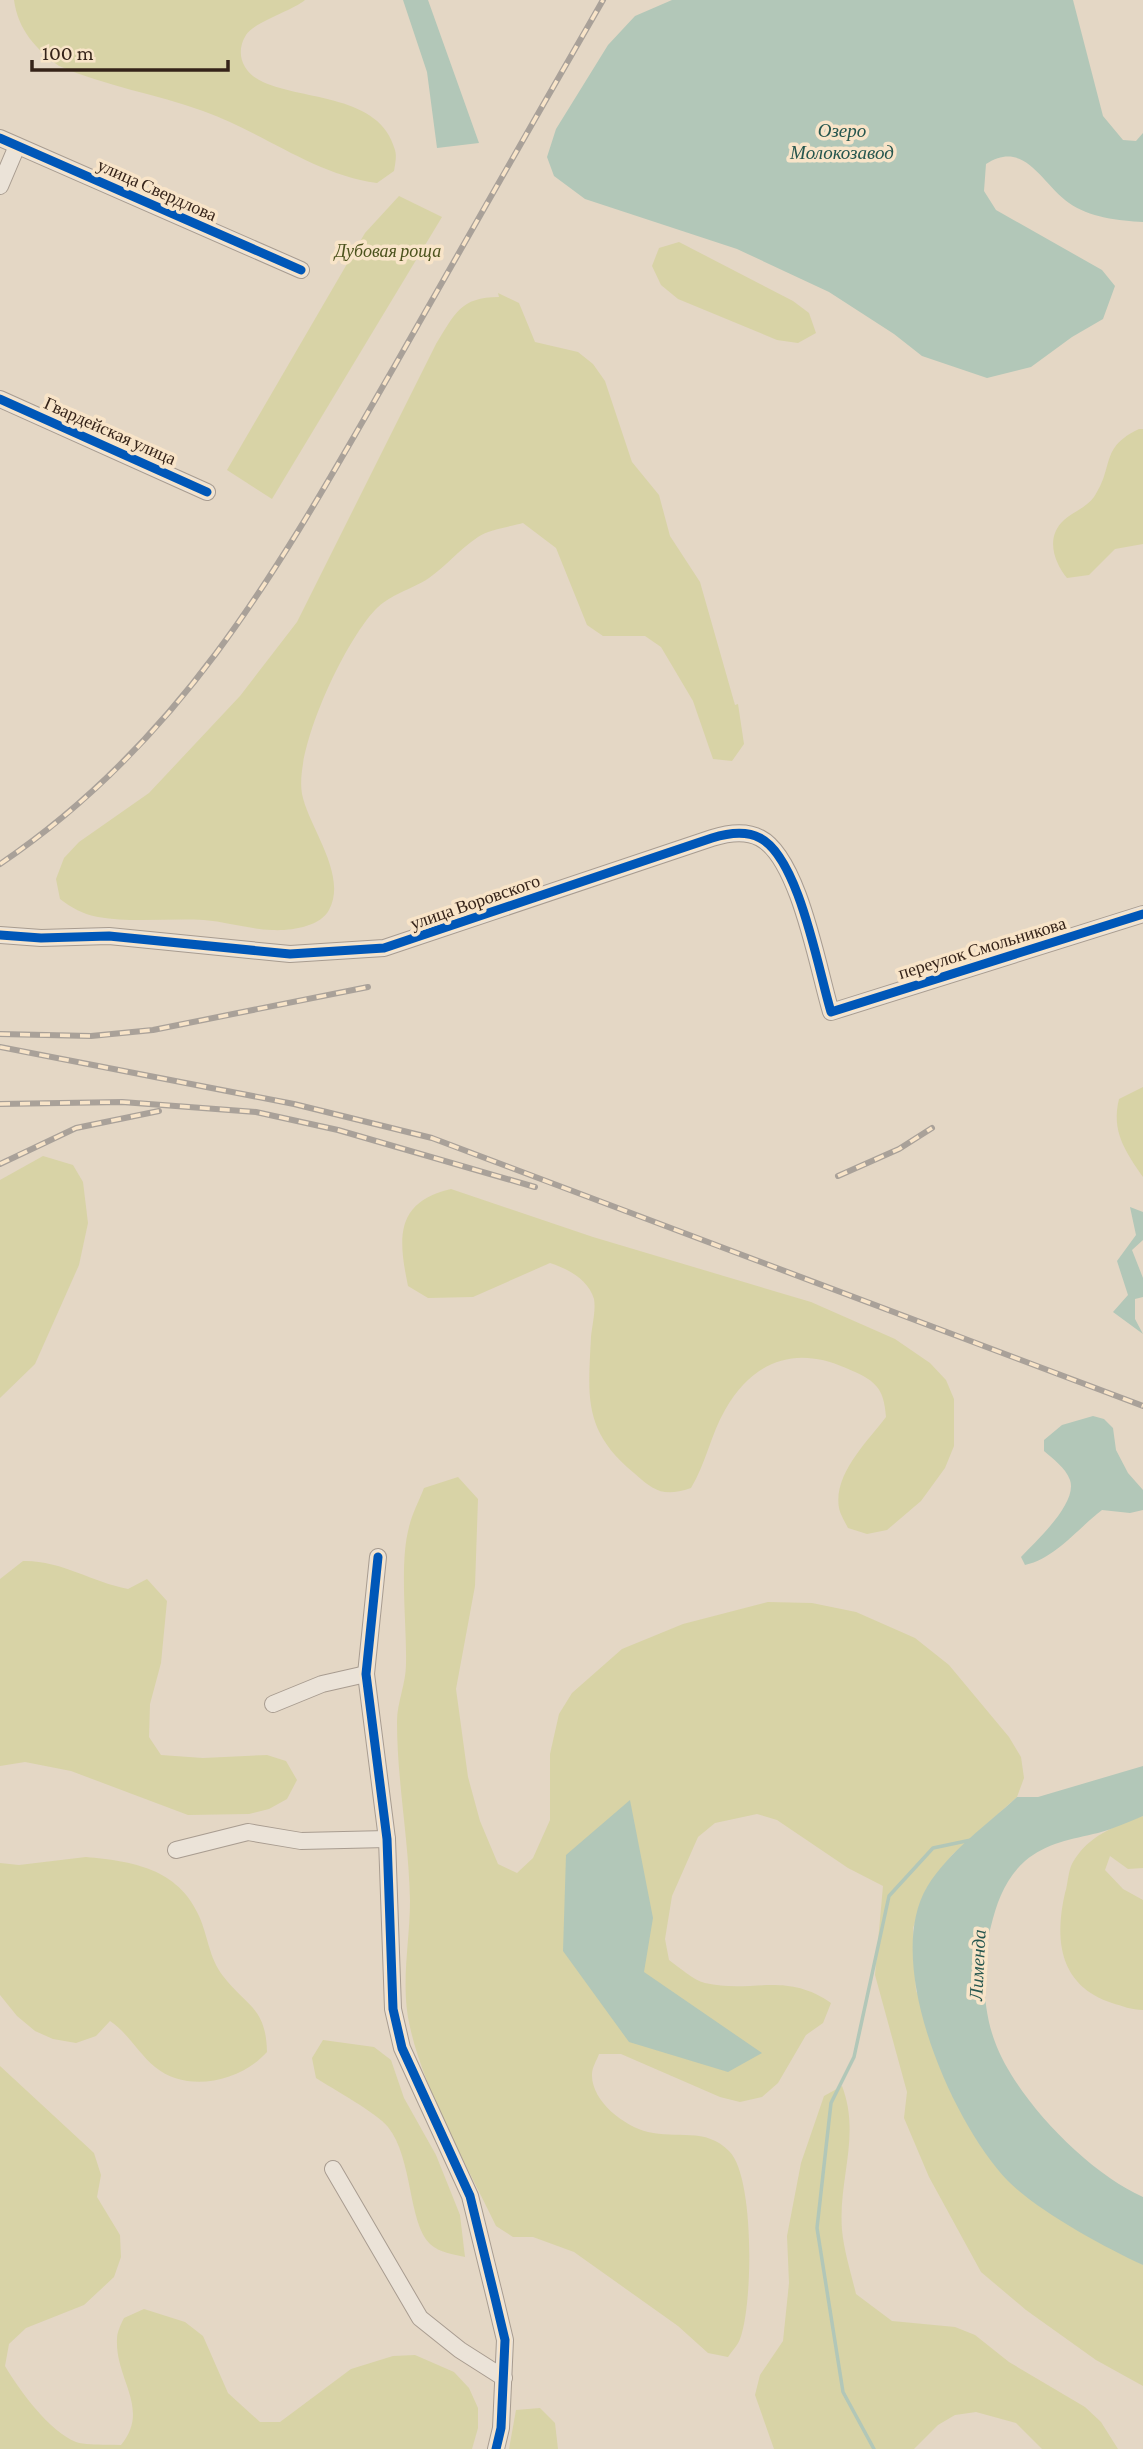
<svg xmlns="http://www.w3.org/2000/svg" width="1143" height="2449" viewBox="0 0 1143 2449" font-family="'Crimson Pro',serif">
<style>
.green{fill:#d8d3a6}
.water{fill:#b2c7b8}
.lines{fill:none;stroke-linecap:round;stroke-linejoin:round}
.stream{stroke:#b2c7b8;stroke-width:3.5}
.street-casing{stroke:#a89c90;stroke-width:18}
.street{stroke:#ebe3d8;stroke-width:16}
.rail-casing{stroke:#a9a199;stroke-width:6}
.rail{stroke:#f8e4c8;stroke-width:3.5;stroke-dasharray:10;stroke-linecap:butt}
.cycleway-casing{stroke:#f8e4c8;stroke-width:13}
.cycleway{stroke:#0057b8;stroke-width:9}
.labels{text-anchor:middle;stroke-width:7;stroke-linejoin:round;paint-order:stroke}
.street-label{font-size:18px;fill:#352319;stroke:#f8e4c8}
.park-label{font-size:18px;font-style:italic;fill:#4c531d;stroke:#f8e4c8}
.water-label{font-size:19px;font-style:italic;fill:#26564e;stroke:#f8e4c8}
</style>
<rect width="100%" height="100%" fill="#e4d7c5"/>
<g class="green">
<path d="M 14,0 L 305,0 C 292,11 254,22 246,35 C 234,54 244,74 263,82 C 305,101 380,94 395,150 C 397,156 395,165 394,171 L 377,183 C 313,174 263,132 203,111 C 156,94 105,86 59,66 C 36,49 18,30 14,0 Z"/>
<polygon points="399,196 442,217 272,499 227,470 365,233"/>
<polygon points="679,242 793,301 809,313 816,333 798,343 777,340 678,299 661,285 652,266 659,248"/>
<path d="M 498,293 L 519,303 L 535,342 L 578,352 L 593,364 L 605,381 L 632,462 L 659,495 L 670,536 L 700,582 L 735,705 L 738,704 L 744,744 L 732,761 L 713,759 L 693,701 L 661,647 L 645,636 L 603,636 L 587,625 L 556,548 L 523,523 C 509,527 490,529 478,537 C 460,549 446,566 429,578 C 411,590 390,594 375,610 C 344,643 294,749 302,794 C 309,828 348,875 329,910 C 320,927 290,931 272,930 C 249,929 227,922 204,920 C 169,918 132,923 98,917 C 82,914 72,908 60,899 L 56,879 L 64,858 L 79,842 L 149,793 L 240,696 L 297,622 L 436,344 C 455,314 460,297 499,297 Z"/>
<path d="M 1139,429 L 1143,429 L 1143,544 L 1115,549 L 1089,575 L 1067,578 C 1054,562 1045,537 1064,520 C 1073,512 1087,507 1094,497 C 1115,466 1099,448 1139,429 Z"/>
<path d="M 1143,1087 L 1143,1177 C 1125,1151 1111,1131 1119,1099 Z"/>
<polygon points="43,1156 73,1165 83,1182 88,1223 79,1265 35,1364 0,1398 0,1180"/>
<path d="M 451,1189 L 593,1237 L 811,1302 L 895,1339 L 930,1363 L 946,1380 L 954,1399 L 954,1446 L 945,1468 L 921,1501 L 887,1530 L 867,1534 L 848,1528 C 845,1522 840,1514 839,1508 C 833,1474 868,1441 886,1417 C 884,1386 874,1380 846,1368 C 795,1345 753,1361 725,1410 C 711,1434 706,1463 691,1488 C 664,1497 655,1492 634,1473 C 583,1431 588,1397 591,1337 C 592,1326 596,1310 594,1299 C 588,1279 568,1269 550,1263 L 473,1297 L 428,1298 L 408,1286 C 398,1238 395,1202 451,1189 Z"/>
<path d="M 458,1477 L 478,1499 L 475,1586 L 456,1689 L 468,1777 L 480,1821 L 498,1864 L 517,1873 L 533,1858 L 550,1820 L 550,1754 L 559,1714 L 572,1693 L 622,1649 L 683,1624 L 768,1602 L 812,1603 L 856,1612 L 915,1638 L 949,1665 L 1009,1737 L 1021,1757 L 1024,1778 L 1017,1797 L 952,1855 L 927,1888 L 913,1928 L 916,1991 L 1044,2208 L 1143,2265 L 1143,2386 L 1096,2360 L 1026,2310 L 981,2272 L 929,2177 L 904,2118 L 907,2092 L 875,1975 L 883,1886 L 848,1868 L 777,1820 L 757,1814 L 715,1823 L 698,1837 L 672,1896 L 665,1939 L 669,1960 C 679,1967 693,1980 705,1983 C 752,1994 785,1971 831,2003 L 823,2023 L 806,2035 L 778,2083 L 762,2097 L 740,2102 L 720,2097 L 621,2054 L 599,2054 C 597,2060 592,2067 592,2074 C 591,2101 624,2126 648,2132 C 676,2139 706,2127 729,2151 C 755,2176 753,2306 740,2339 C 738,2345 732,2351 728,2357 L 708,2353 L 678,2326 L 574,2252 L 533,2237 L 513,2237 L 496,2226 C 468,2167 424,2091 410,2027 C 400,1986 410,1942 410,1901 C 409,1840 397,1782 397,1722 C 397,1702 406,1684 406,1664 C 407,1625 399,1564 409,1527 C 412,1514 419,1501 424,1488 Z"/>
<path d="M 23,1561 C 60,1560 92,1582 128,1589 L 147,1579 L 167,1601 L 161,1663 L 150,1704 L 149,1737 L 161,1755 L 203,1758 L 267,1755 L 286,1761 L 297,1780 L 287,1799 L 269,1809 L 249,1814 L 188,1815 L 71,1771 L 25,1762 L 0,1766 L 0,1579 Z"/>
<path d="M 1143,1816 L 1143,1868 L 1128,1869 L 1110,1856 L 1105,1870 L 1123,1889 L 1143,1900 L 1143,2010 C 1132,2010 1122,2006 1112,2003 C 1060,1986 1054,1941 1065,1893 C 1068,1884 1068,1870 1073,1862 C 1089,1835 1115,1826 1143,1816 Z"/>
<path d="M 86,1857 C 131,1861 178,1868 199,1916 C 208,1936 209,1958 223,1976 C 247,2007 266,2007 267,2052 C 241,2081 188,2094 155,2067 C 138,2053 130,2035 110,2021 L 96,2036 L 76,2043 L 53,2039 L 35,2031 L 17,2016 L 0,1995 L 0,1863 L 19,1865 Z"/>
<path d="M 323,2040 L 374,2047 L 391,2060 L 404,2098 L 436,2155 L 460,2215 L 465,2257 C 453,2254 440,2253 430,2244 C 408,2223 413,2158 388,2127 C 377,2113 333,2089 316,2078 L 312,2058 Z"/>
<path d="M 0,2066 L 94,2153 L 101,2175 L 97,2197 L 120,2235 L 121,2257 L 114,2277 L 84,2305 L 26,2328 L 9,2344 L 5,2366 C 19,2390 50,2432 76,2442 C 89,2446 107,2444 121,2445 C 151,2408 115,2380 117,2339 C 117,2332 121,2324 124,2318 L 144,2309 L 185,2322 L 203,2336 L 228,2393 L 260,2422 L 280,2422 L 351,2369 L 393,2356 L 415,2355 L 454,2372 L 469,2388 L 478,2408 L 478,2428 L 472,2449 L 0,2449 Z"/>
<path d="M 842,2086 C 861,2135 838,2180 842,2230 C 844,2251 851,2273 856,2294 L 892,2321 L 955,2327 L 975,2335 L 1009,2362 L 1085,2407 L 1101,2422 L 1118,2449 L 1042,2449 L 1016,2423 L 976,2412 L 955,2415 L 938,2425 L 914,2449 L 774,2449 L 755,2395 L 760,2375 L 783,2341 L 789,2283 L 787,2236 L 801,2163 L 824,2096 Z"/>
<polygon points="540,2408 555,2423 558,2449 509,2449 516,2410"/>
</g>
<g class="water">
<polygon points="403,0 428,0 479,143 437,148 427,72"/>
<path d="M 672,0 L 1073,0 L 1103,116 L 1123,140 L 1136,141 L 1143,133 L 1143,222 C 1120,221 1088,217 1069,203 C 1041,183 1025,139 986,164 L 984,191 L 996,210 L 1102,270 L 1115,286 L 1103,319 L 1072,337 L 1031,367 L 987,378 L 922,356 L 894,334 L 829,292 L 737,249 L 585,199 L 554,176 L 547,157 L 556,129 L 608,45 L 635,16 Z"/>
<polygon points="1130,1207 1143,1212 1143,1240 1132,1250 1143,1278 1143,1297 1135,1299 1135,1319 1143,1334 1113,1312 1128,1295 1117,1261 1136,1235"/>
<path d="M 1093,1416 L 1104,1419 L 1113,1428 L 1116,1450 L 1128,1473 L 1143,1490 L 1143,1510 L 1130,1513 L 1102,1510 C 1077,1529 1056,1558 1025,1565 L 1021,1557 C 1036,1541 1078,1503 1070,1480 C 1065,1467 1053,1459 1044,1451 L 1044,1440 L 1062,1425 Z"/>
<path d="M 1143,1766 L 1143,1816 C 1128,1822 1113,1829 1098,1833 C 1072,1839 1046,1843 1025,1861 C 1005,1879 997,1902 991,1926 C 981,1961 982,2008 995,2042 C 1016,2099 1088,2173 1143,2197 L 1143,2265 C 1104,2247 1038,2211 1008,2181 C 952,2123 882,1963 927,1887 C 949,1851 987,1825 1017,1797 L 1038,1797 Z"/>
<polygon points="630,1800 653,1918 644,1972 762,2053 728,2072 629,2042 563,1951 566,1855"/>
</g>
<g class="lines">
<polyline class="stream" points="874,2449 843,2392 817,2228 831,2103 854,2057 889,1896 933,1848 971,1840"/>
<defs>
<g id="street">
<polyline points="0,138 301,270"/>
<polyline points="0,186 17,146"/>
<polyline points="0,399 207,492"/>
<path d="M 0,935 L 41,938 L 109,936 L 290,954 L 384,948 L 712,838 C 728,833 745,830 760,838 C 799,858 818,969 831,1012 L 1143,914"/>
<polyline points="378,1557 366,1674 387,1839 393,2009 402,2048 470,2196 495,2298 505,2340 501,2428 496,2449"/>
<polyline points="273,1704 322,1684 366,1674"/>
<polyline points="176,1850 248,1832 301,1841 387,1839"/>
<polyline points="333,2169 420,2318 460,2350 504,2378"/>
</g>
</defs>
<use href="#street" class="street-casing"/>
<use href="#street" class="street"/>
<defs>
<g id="rail">
<path d="M 0,864 C 188,737 284,558 394,367 C 464,244 533,122 603,0"/>
<polyline points="0,1034 91,1036 153,1030 368,987"/>
<polyline points="0,1047 294,1104 432,1138 1143,1406"/>
<polyline points="0,1104 122,1102 256,1112 338,1130 535,1187"/>
<polyline points="0,1164 76,1128 159,1111"/>
<polyline points="838,1176 899,1149 932,1128"/>
</g>
</defs>
<use href="#rail" class="rail-casing"/>
<use href="#rail" class="rail"/>
<defs>
<g id="cycleway">
<polyline points="0,138 301,270"/>
<polyline points="0,399 207,492"/>
<path d="M 0,935 L 41,938 L 109,936 L 290,954 L 384,948 L 712,838 C 728,833 745,830 760,838 C 799,858 818,969 831,1012 L 1143,914"/>
<polyline points="378,1557 366,1674 387,1839 393,2009 402,2048 470,2196 495,2298 505,2340 501,2428 496,2449"/>
</g>
</defs>
<use href="#cycleway" class="cycleway-casing"/>
<use href="#cycleway" class="cycleway"/>
</g>
<g class="labels">
<g class="street-label">
<text transform="translate(157 190) rotate(24)" y="6">улица Свердлова</text>
<text transform="translate(110 431) rotate(24)" y="6">Гвардейская улица</text>
<text transform="translate(475 902) rotate(-19)" y="6">улица Воровского</text>
<text transform="translate(982 948) rotate(-17)" y="6">переулок Смольникова</text>
</g>
<g class="park-label">
<text x="388" y="257">Дубовая роща</text>
</g>
<g class="water-label">
<text x="842" y="137">Озеро<tspan x="842" dy="22">Молокозавод</tspan></text>
<text transform="translate(977 1965) rotate(-87)" y="7">Лименда</text>
</g>
</g>
<path d="M32 60v10h196v-10" fill="none" stroke="#352319" stroke-width="3.5"/>
<text x="42" y="60" font-size="21" fill="#352319" stroke="#f8e4c8" stroke-width="5" paint-order="stroke">100 m</text>
</svg>
